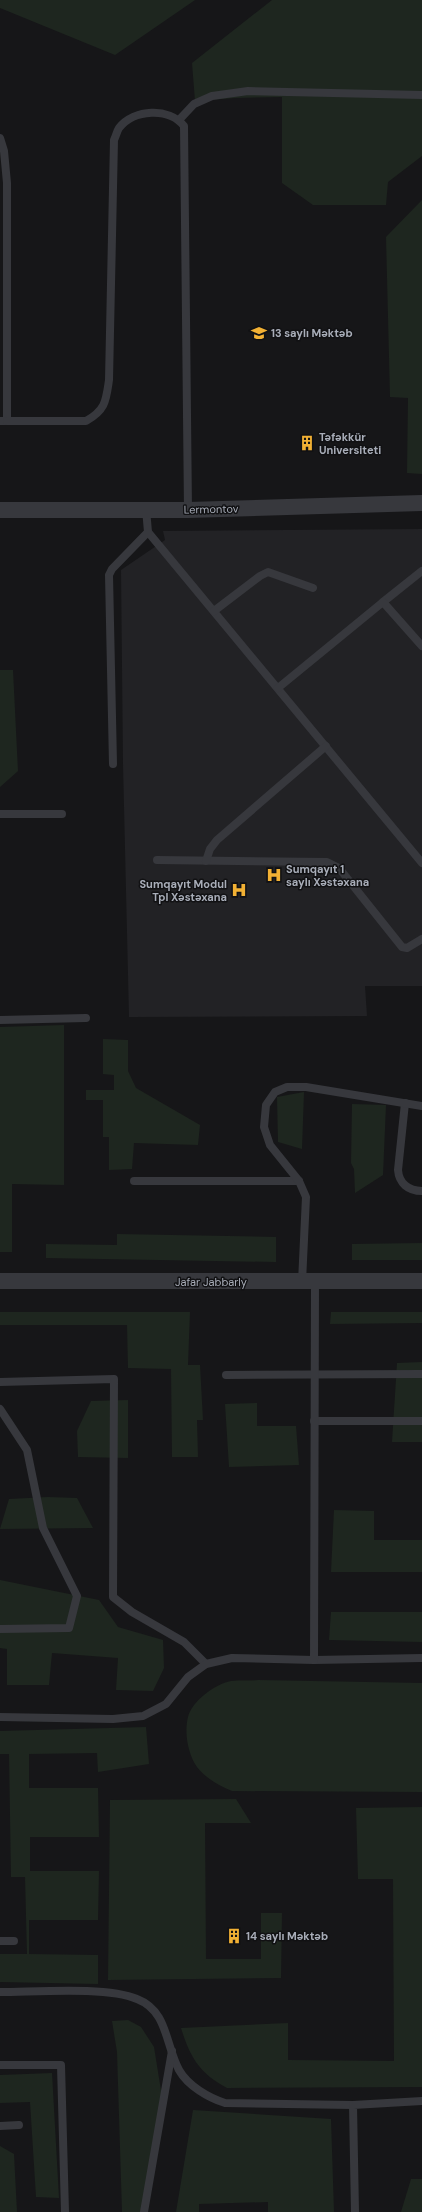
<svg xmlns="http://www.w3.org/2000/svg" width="422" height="2212" viewBox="0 0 422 2212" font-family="'DM Sans',sans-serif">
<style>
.built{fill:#222225}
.green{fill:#1e261f}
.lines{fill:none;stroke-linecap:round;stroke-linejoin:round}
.service{stroke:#37383d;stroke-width:8}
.minor{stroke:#37383d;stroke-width:16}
.labels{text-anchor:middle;stroke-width:3;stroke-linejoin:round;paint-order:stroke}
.poi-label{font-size:11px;font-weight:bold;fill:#a8adb8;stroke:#111113;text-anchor:start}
.street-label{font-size:11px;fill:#a8adb8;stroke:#111113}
</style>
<rect width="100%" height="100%" fill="#161618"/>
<polygon class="built" points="422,529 422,986 365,986 367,1016 129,1017 123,764 121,570 165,540 163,531"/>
<g class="green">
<polygon points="0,0 195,0 115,55 0,8"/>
<polygon points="272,0 422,0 422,156 388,182 386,205 313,205 282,183 282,97 235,98 195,101 192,63"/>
<polygon points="422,200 422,474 407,473 408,398 390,397 386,237"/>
<polygon points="0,670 13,670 18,771 0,787"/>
<polygon points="64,1025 64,1185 12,1184 12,1252 0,1252 0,1027"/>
<polygon points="103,1039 128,1040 128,1071 136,1088 200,1125 198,1145 134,1143 132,1169 109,1170 109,1137 103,1137 103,1100 86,1100 86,1090 114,1090 114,1075 103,1074"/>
<polygon points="304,1092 302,1149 278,1142 277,1097"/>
<polygon points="352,1104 386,1105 383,1175 355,1193 354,1169 351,1163"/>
<polygon points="117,1234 276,1237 276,1262 46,1258 46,1244 117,1245"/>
<polygon points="422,1243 422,1260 352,1260 352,1244"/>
<polygon points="0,1312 190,1312 188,1365 200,1365 203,1420 197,1420 198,1457 172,1457 171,1369 128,1368 127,1325 0,1325"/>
<polygon points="331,1312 422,1312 422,1323 330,1324"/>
<polygon points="422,1362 422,1442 392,1442 397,1363"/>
<polygon points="128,1400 128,1458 78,1457 77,1431 91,1401"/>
<polygon points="257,1403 257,1426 296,1426 299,1465 229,1467 225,1404"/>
<polygon points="48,1497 77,1498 93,1528 0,1529 9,1499"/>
<polygon points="334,1510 374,1511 374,1540 422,1540 422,1572 331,1572"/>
<polygon points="0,1580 99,1600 118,1627 163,1640 164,1668 153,1691 116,1690 118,1658 52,1653 49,1685 7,1685 7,1649 0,1648"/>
<polygon points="331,1612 422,1612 422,1642 329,1640"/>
<path d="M 258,1680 L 422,1683 L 422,1792 L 232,1791 C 220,1786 205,1778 197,1767 C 188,1754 184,1733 188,1717 C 192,1701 215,1684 231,1681 C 240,1680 250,1681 258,1680 Z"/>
<polygon points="146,1727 149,1764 98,1772 97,1753 29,1754 29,1788 98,1788 99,1837 30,1837 30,1871 99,1871 98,1920 29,1920 29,1954 98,1955 98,1984 0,1982 0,1954 27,1954 25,1877 11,1877 9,1754 0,1754 0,1731"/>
<polygon points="236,1799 251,1823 205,1823 206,1959 261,1959 261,1913 282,1913 281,1978 108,1980 110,1800"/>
<path d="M 422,1807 L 422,2087 L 227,2088 C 199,2073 190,2057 181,2028 L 288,2023 L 288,2060 L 394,2061 L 393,1879 L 358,1879 L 356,1808 Z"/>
<polygon points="128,2020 141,2027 154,2047 164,2109 141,2212 122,2212 117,2052 112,2021"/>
<polygon points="52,2073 59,2198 36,2197 30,2102 0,2103 0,2075"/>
<polygon points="193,2110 331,2119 334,2212 268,2212 268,2202 199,2204 199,2212 176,2212"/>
<polygon points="0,2146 14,2154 17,2212 0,2212"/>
<polygon points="411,2179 422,2179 422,2212 401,2212"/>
</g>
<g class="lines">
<g class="service">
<polyline points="179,120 194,104 212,96 248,91 422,95"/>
<polyline points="0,138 4,151 7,183 7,421 0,421"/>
<path d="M 7,421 L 86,421 C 106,410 106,400 109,380 L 114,140 C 116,136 117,131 119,128 C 134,109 169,107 184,126 L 188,510"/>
<polyline points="148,532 422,863"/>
<polyline points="383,602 422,571"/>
<polyline points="214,611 260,576 268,572 313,588"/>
<polyline points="278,688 383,602 422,646"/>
<polyline points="113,764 109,575 112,569 148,532 146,509"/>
<polyline points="0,814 62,814"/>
<polyline points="157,860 327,862 339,868 402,947 407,948 422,939"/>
<polyline points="206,861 210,849 217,840 326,746"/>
<polyline points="0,1020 86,1018"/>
<path d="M 405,1103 L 398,1170 C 399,1183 408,1191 422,1191"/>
<polyline points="134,1181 299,1181"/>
<polyline points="302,1282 306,1197 299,1181 270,1145 264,1127 266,1105 275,1092 287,1087 306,1087 422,1106"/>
<polyline points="226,1375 422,1374"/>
<polyline points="0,1382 114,1379 113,1597 132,1612 184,1642 206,1664"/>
<polyline points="0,1409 27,1450 43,1528 77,1596 69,1628 0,1629"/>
<polyline points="314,1421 422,1421"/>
<polyline points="314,1660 422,1658"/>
<polyline points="0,1717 113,1719 143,1716 166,1704 188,1677 206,1664 232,1658 314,1660 315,1282"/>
<polyline points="0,1941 14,1941"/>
<path d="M 0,1992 C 35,1992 107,1986 137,1999 C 168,2011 165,2044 179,2070 C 188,2086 209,2098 225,2103 L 353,2105"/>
<polyline points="0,2065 61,2065 65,2212"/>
<polyline points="0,2126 19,2125"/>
<polyline points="144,2212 172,2051"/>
<polyline points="355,2212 353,2105 422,2101"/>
</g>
<g class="minor">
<polyline points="0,510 188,510 422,503"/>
<polyline points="0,1281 422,1281"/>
</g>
</g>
<defs>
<symbol id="school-bare" viewBox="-9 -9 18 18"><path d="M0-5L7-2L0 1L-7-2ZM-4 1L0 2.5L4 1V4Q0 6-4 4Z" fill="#f2b134" stroke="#111113" stroke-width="2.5" paint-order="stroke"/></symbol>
<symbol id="building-bare" viewBox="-9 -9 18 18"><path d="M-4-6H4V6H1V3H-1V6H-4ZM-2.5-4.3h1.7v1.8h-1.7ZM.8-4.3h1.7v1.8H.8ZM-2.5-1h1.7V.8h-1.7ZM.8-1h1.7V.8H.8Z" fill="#f2b134" stroke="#111113" stroke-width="2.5" paint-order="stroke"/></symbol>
<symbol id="hospital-bare" viewBox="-9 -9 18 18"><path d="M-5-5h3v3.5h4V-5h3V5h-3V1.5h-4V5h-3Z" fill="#f2b134" stroke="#111113" stroke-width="2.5" paint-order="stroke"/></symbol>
</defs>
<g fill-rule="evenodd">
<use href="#school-bare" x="248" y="322" width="22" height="22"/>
<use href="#building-bare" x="296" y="432" width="22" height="22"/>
<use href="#hospital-bare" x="263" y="864" width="22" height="22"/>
<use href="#hospital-bare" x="228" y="879" width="22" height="22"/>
<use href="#building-bare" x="223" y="1925" width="22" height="22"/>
</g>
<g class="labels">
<g class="poi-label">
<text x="271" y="337">13 saylı Məktəb</text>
<text x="319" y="441">Təfəkkür<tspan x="319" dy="13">Universiteti</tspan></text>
<text x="286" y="873">Sumqayıt 1<tspan x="286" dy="13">saylı Xəstəxana</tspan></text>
<text x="227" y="888" text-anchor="end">Sumqayıt Modul<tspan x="227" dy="13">Tpl Xəstəxana</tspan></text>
<text x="246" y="1940">14 saylı Məktəb</text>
</g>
<g class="street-label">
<text transform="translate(211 509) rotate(-1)" y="4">Lermontov</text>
<text x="211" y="1286">Jafar Jabbarly</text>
</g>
</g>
</svg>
